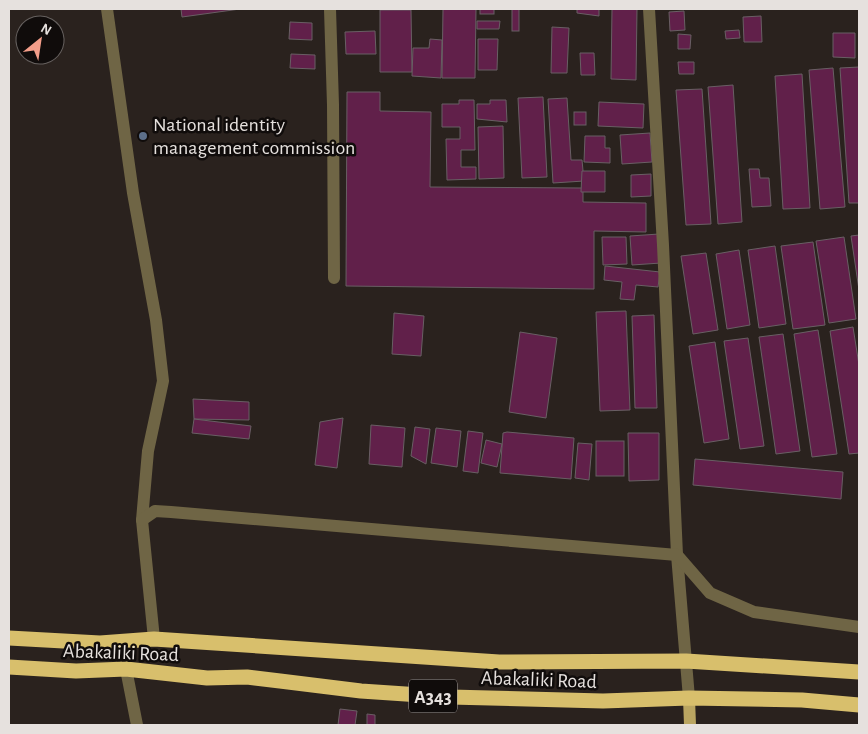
<svg xmlns="http://www.w3.org/2000/svg" width="868" height="734" viewBox="0 0 868 734" font-family="'Alegreya Sans',sans-serif">
<style>
.building{fill:#61204a;stroke:#695f64}
.lines{fill:none;stroke-linecap:round;stroke-linejoin:round}
.minor{stroke:#6f6545;stroke-width:12}
.major{stroke:#baa561;stroke-width:12}
.highway{stroke:#d8bf6c;stroke-width:15}
.service-dot{fill:#5c6f8a;stroke:#100c0b;stroke-width:2}
.labels{text-anchor:middle;stroke-width:5;stroke-linejoin:round;paint-order:stroke}
.shield{fill:#100c0b;stroke:#a6a19f;stroke-width:1}
.shield-label{font-size:19px;font-weight:bold;fill:#e6e1de}
.poi-label{font-size:20px;fill:#e6e1de;stroke:#100c0b;text-anchor:start}
.street-label{font-size:20px;fill:#e6e1de;stroke:#100c0b}
</style>
<rect width="100%" height="100%" fill="#2a221e"/>
<g class="building">
<polygon points="181,9 240,9 182,17"/>
<polygon points="443,9 476,9 475,78 442,78"/>
<rect x="480" y="9" width="14" height="5"/>
<rect x="512" y="9" width="7" height="22"/>
<polygon points="577,9 599,9 599,16 577,13"/>
<polygon points="612,9 637,9 636,80 611,79"/>
<polygon points="380,10 411,10 412,72 380,72"/>
<polygon points="684,11 685,30 670,31 669,12"/>
<polygon points="761,16 762,42 744,42 743,17"/>
<polygon points="477,21 500,21 499,29 477,29"/>
<polygon points="290,22 312,23 312,40 289,39"/>
<polygon points="552,27 569,28 567,73 551,73"/>
<polygon points="739,30 740,38 726,39 725,31"/>
<polygon points="375,31 376,54 346,54 345,32"/>
<polygon points="833,33 855,33 855,58 833,57"/>
<polygon points="678,34 691,35 690,49 678,49"/>
<polygon points="430,39 442,40 441,78 412,76 413,48 429,48"/>
<polygon points="478,39 498,39 497,70 478,70"/>
<polygon points="580,53 594,53 595,75 581,75"/>
<polygon points="291,54 315,55 315,69 290,68"/>
<polygon points="678,62 694,62 694,74 679,74"/>
<polygon points="859,67 859,203 849,203 840,68"/>
<polygon points="833,68 845,207 820,209 809,70"/>
<polygon points="802,74 810,208 783,209 775,76"/>
<polygon points="733,85 742,222 718,224 708,87"/>
<polygon points="702,89 711,224 686,225 676,90"/>
<polygon points="347,92 380,92 380,111 431,112 430,187 583,188 583,202 646,203 646,232 594,231 594,289 346,286"/>
<polygon points="543,97 547,177 522,178 518,98"/>
<polygon points="567,98 571,160 582,160 584,181 553,183 548,99"/>
<polygon points="459,100 474,100 475,150 461,150 461,167 476,167 476,179 447,180 446,139 460,139 460,127 442,127 442,104 459,104"/>
<polygon points="490,100 506,100 507,122 477,119 477,104 490,104"/>
<polygon points="599,102 644,104 643,128 598,126"/>
<rect x="574" y="112" width="12" height="13"/>
<polygon points="503,126 504,178 479,179 478,127"/>
<polygon points="650,133 652,162 622,164 620,135"/>
<polygon points="585,136 605,136 605,148 610,148 610,163 584,162"/>
<polygon points="749,169 759,169 760,178 769,178 771,206 752,207"/>
<polygon points="582,171 605,171 605,192 581,192"/>
<polygon points="651,174 651,196 631,197 631,175"/>
<polygon points="659,234 661,263 632,265 630,236"/>
<polygon points="859,235 859,290 851,236"/>
<polygon points="602,237 626,237 627,264 603,265"/>
<polygon points="844,237 856,319 829,323 816,241"/>
<polygon points="813,242 825,325 793,329 781,246"/>
<polygon points="775,246 786,324 759,328 748,250"/>
<polygon points="739,250 750,325 727,329 716,254"/>
<polygon points="706,253 718,330 693,334 681,256"/>
<polygon points="605,266 660,272 658,287 636,285 634,300 620,299 622,282 604,280"/>
<polygon points="626,311 630,410 600,411 596,312"/>
<polygon points="394,313 424,316 421,356 392,354"/>
<polygon points="654,315 657,408 635,408 632,316"/>
<polygon points="853,327 859,365 859,453 849,454 830,331"/>
<polygon points="818,330 837,454 812,457 794,334"/>
<polygon points="520,332 557,338 546,418 509,412"/>
<polygon points="783,334 800,451 776,454 759,337"/>
<polygon points="748,338 764,446 740,449 724,341"/>
<polygon points="715,342 729,439 704,443 689,346"/>
<polygon points="193,399 249,402 249,420 194,419"/>
<polygon points="343,418 337,468 315,465 320,422"/>
<polygon points="194,419 251,426 249,439 192,433"/>
<polygon points="371,425 405,428 402,467 369,464"/>
<polygon points="415,427 430,429 426,464 411,456"/>
<polygon points="436,428 461,431 457,467 431,463"/>
<polygon points="468,431 483,433 478,473 463,471"/>
<polygon points="507,432 574,438 571,479 500,473 503,433"/>
<polygon points="628,433 659,433 659,480 629,481"/>
<polygon points="486,440 502,444 497,467 481,463"/>
<rect x="596" y="441" width="28" height="35"/>
<polygon points="578,443 592,444 589,480 575,478"/>
<polygon points="695,459 843,472 841,499 693,485"/>
<polygon points="340,709 357,711 355,725 338,725"/>
<polygon points="367,714 375,715 375,725 367,725"/>
</g>
<g class="lines">
<g class="minor">
<polyline points="107,9 133,193 156,320 163,381 148,451 142,520 154,639"/>
<polyline points="330,9 333,105 334,278"/>
<polyline points="649,9 663,245 677,555 689,698"/>
<polyline points="142,520 155,511 171,512 677,555 710,593 754,612 859,627"/>
<polyline points="126,669 137,725"/>
</g>
<polyline class="major" points="689,698 690,725"/>
<g class="highway">
<polyline points="9,638 100,643 154,639 499,662 686,661 859,672"/>
<polyline points="9,667 76,671 126,669 207,678 247,677 280,681 361,691 450,697 603,701 689,698 802,700 859,705"/>
</g>
</g>
<circle class="service-dot" cx="143" cy="136" r="5"/>
<g class="labels">
<rect class="shield" x="409" y="679.5" width="48" height="33" rx="4"/>
<g class="shield-label">
<text x="433" y="703">A343</text>
</g>
<g class="poi-label">
<text x="153" y="131">National identity<tspan x="153" dy="23">management commission</tspan></text>
</g>
<g class="street-label">
<text transform="translate(121 652) rotate(2)" y="7">Abakaliki Road</text>
<text transform="translate(539 679) rotate(2)" y="7">Abakaliki Road</text>
</g>
</g>
<rect width="868" height="734" fill="none" stroke="#e6e1de" stroke-width="20"/>
<g transform="translate(40 40) rotate(30)"><circle r="24" fill="#100c0b" stroke="#66615f"/>
<path d="M0-4L9 19L0 12L-9 19Z" fill="#f49e8a"/>
<text y="-8" font-size="14" font-weight="bold" text-anchor="middle" fill="#e6e1de">N</text>
</g>
</svg>
